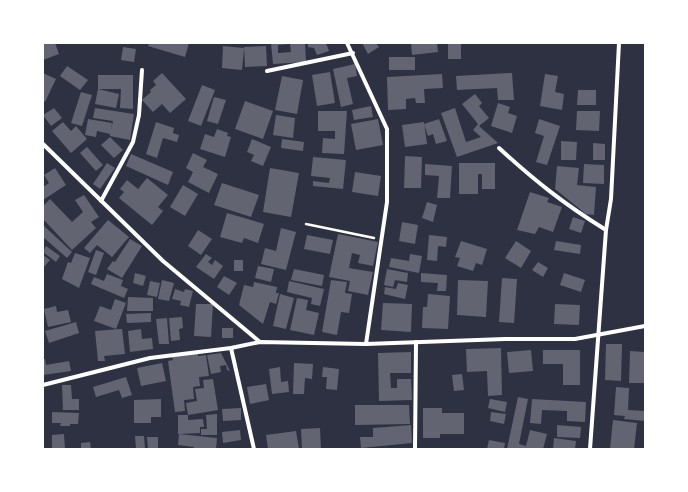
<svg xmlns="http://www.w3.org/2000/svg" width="688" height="492" viewBox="0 0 688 492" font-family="Cabin,sans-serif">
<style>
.building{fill:#626471;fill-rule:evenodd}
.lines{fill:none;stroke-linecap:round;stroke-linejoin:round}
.path{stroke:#fff;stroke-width:2.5}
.minor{stroke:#fff;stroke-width:4}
</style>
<rect width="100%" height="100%" fill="#2d3142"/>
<g class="building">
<polygon points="43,43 55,43 59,54 43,60"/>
<polygon points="149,43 189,43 185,57 148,46"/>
<path d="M 271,43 L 305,43 L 306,62 L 273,64 ZM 290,44 L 291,52 L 278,53 L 278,45 Z"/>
<polygon points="308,43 326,43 329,51 317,55 314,48 308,47"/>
<polygon points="362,43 376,43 379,47 368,54"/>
<polygon points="411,43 437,43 438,52 412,55"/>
<rect x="448" y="43" width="13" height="16"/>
<polygon points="223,46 244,48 242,70 222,68"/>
<polygon points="266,46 267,66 245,67 244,47"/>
<polygon points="123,47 136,49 134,62 121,60"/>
<rect x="389" y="57" width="26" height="13"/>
<polygon points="355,64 357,76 347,78 353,104 341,107 333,69"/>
<polygon points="67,66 88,80 80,90 60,76"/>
<polygon points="330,72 335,103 317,106 312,75"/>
<polygon points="43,73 56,79 45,102 43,100"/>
<polygon points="162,73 186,99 170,113 162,104 153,112 142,100 151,92 150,90 156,85 153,81"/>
<polygon points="512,73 514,100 498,100 497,88 457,90 456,76"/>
<polygon points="442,74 443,88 424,89 425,103 416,103 415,98 406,99 406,109 388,110 387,77"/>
<polygon points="545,74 558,76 555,92 564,94 562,110 540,106"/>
<polygon points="98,75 133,75 133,109 120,108 121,89 98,89"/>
<polygon points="282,76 303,80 297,114 275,110"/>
<polygon points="202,85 215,90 201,126 188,121"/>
<polygon points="98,89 119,94 116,108 95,104"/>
<polygon points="578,90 596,90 596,105 577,105"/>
<polygon points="81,92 92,95 82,126 71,123"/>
<polygon points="475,94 482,103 479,106 489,118 479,126 498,143 457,157 441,113 455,108 466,142 481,137 473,130 478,124 462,104"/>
<polygon points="214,97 226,100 218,124 207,121"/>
<polygon points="245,101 273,111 263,139 235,129"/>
<polygon points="498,103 510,107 508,113 517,116 512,133 491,126"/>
<polygon points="371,106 373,117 354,120 352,110"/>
<polygon points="54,108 62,118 51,126 43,115"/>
<polygon points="95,108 134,114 130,140 110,136 110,134 97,131 96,137 85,135 88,119 112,123 111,130 113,121 93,118"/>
<polygon points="318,111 347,111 344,154 322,153 323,138 335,139 335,131 318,131"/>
<polygon points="577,111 600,111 599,131 576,130"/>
<polygon points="276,115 295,118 293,138 273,135"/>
<polygon points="378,119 383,145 356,150 351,124"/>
<polygon points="439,119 447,141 436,144 433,134 428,136 424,124"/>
<polygon points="539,119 560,126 547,165 536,162 544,136 535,133"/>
<polygon points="63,122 71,131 76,126 87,139 71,153 52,131"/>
<polygon points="156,122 174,128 173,133 179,135 177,142 163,138 157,158 146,154"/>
<polygon points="424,122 427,144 405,147 402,125"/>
<polygon points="217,129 228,133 227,136 231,137 225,157 200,149 205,134 214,137"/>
<polygon points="110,137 123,150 114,158 101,145"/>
<polygon points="252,139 271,147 263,166 251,161 254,155 247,152"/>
<polygon points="282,139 304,142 303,151 281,148"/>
<polygon points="561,141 577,142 576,160 561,160"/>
<polygon points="593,143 605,144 605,160 593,160"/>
<polygon points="87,147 103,165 96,171 80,153"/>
<polygon points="193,153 207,160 203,167 218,174 209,193 188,182 193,172 186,168"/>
<polygon points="131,154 173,172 168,185 126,166"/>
<polygon points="405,156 422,157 421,188 404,188"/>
<polygon points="313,157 346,160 343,189 313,186 313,181 329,183 330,178 311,176"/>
<polygon points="107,163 115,168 100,189 93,184"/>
<polygon points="459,163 495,163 495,189 482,189 482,174 478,174 478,194 459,194"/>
<polygon points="425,164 452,166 450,198 437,198 439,176 425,175"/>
<polygon points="584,164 604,165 604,184 583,183"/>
<polygon points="557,166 579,168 577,185 596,187 594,215 586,214 555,189"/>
<polygon points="55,168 66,185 43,200 43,187 49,183 44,175"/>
<polygon points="270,168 299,173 291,217 263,212"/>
<polygon points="355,172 381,176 378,196 352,192"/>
<polygon points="147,178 168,195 158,207 163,211 152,225 119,198 124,192 120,189 127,180 138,189"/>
<polygon points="222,183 259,195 251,217 214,205"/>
<polygon points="183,185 198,194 185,216 170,207"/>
<polygon points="530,192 549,198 547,202 562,207 553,232 539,227 535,234 517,230"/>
<polygon points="84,195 99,217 91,222 96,228 72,250 43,219 43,206 50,199 72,222 83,212 75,200"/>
<polygon points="427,202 437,205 433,222 422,218"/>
<polygon points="227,213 264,224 258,243 244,238 242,243 220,237"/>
<polygon points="573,217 585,221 581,233 569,229"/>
<polygon points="108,220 129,237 112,257 97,245 90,253 84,248"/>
<polygon points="402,222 418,225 415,244 399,241"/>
<polygon points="43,225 72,252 67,258 43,237"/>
<polygon points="281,228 296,232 286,270 261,264 265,248 276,251"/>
<polygon points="198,230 212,239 201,255 188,246"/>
<polygon points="338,234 378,242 373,266 358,263 360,255 352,253 349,268 373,272 368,295 348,291 350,281 329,277"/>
<polygon points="307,235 333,240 330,254 304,249"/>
<polygon points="429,235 447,237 446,247 438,246 437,261 427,260"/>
<polygon points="130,239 142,246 122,278 107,269 113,261 115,262"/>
<polygon points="461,241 487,249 482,265 476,263 473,271 457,266 460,258 455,257"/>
<polygon points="516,241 531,251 521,268 505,258"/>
<polygon points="556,241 581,245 580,254 554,250"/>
<polygon points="46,246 60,256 56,262 43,252"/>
<polygon points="96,250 104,253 96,275 88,272"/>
<polygon points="75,253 90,258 79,288 62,279 68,262 71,263"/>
<polygon points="206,254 212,258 208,262 212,265 215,260 223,266 214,279 196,267"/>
<polygon points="410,254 422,256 419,273 389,267 391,258 409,261"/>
<polygon points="43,255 50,260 43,268"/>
<rect x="234" y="260" width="9" height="11"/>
<polygon points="538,262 548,268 543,277 532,270"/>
<polygon points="258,266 274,269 271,282 255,278"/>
<polygon points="294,269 324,275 322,286 291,280"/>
<polygon points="387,269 408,273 407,282 395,280 393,287 384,285"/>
<polygon points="135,273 146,276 143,286 133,283"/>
<polygon points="421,273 447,275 446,291 437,291 438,283 421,282"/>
<polygon points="564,273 585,280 581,292 560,285"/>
<polygon points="107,274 123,280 121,286 128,289 124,298 91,284 94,277 104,281"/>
<polygon points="224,276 237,283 229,295 217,287"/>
<polygon points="502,278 517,279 514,323 499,322"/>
<polygon points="162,280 174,283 169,301 158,299"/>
<polygon points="331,280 347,282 345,293 352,294 349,313 341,312 337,335 322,332"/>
<polygon points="458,280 488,281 486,317 457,315"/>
<polygon points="150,281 160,283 157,297 147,295"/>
<polygon points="289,281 324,289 320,306 311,304 312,298 287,292"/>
<polygon points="254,282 277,287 276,293 279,293 276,304 270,302 263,324 239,305 244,285 253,287"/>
<polygon points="398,283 408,285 405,299 384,294 385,287 396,289"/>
<polygon points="175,289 184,292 185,289 193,291 189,307 180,305 181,301 172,299"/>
<polygon points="280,294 294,298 286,329 273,326"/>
<polygon points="428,294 450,296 448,329 422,328 423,307 427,307"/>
<polygon points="128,297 153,298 153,311 127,311"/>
<polygon points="297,298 308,300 306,310 319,313 314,335 290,330"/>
<polygon points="115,299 126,303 116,329 94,321 100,306 111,310"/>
<polygon points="383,303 412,304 411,332 381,330"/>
<polygon points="196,304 213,304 211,337 194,336"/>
<polygon points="555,304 580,305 579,325 554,324"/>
<polygon points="56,306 57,312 68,310 71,322 48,327 44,309"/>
<polygon points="151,313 151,322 127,323 126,314"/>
<polygon points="182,317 183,328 179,329 180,340 171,341 169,318"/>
<polygon points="167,318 169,344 159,344 156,319"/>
<polygon points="76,322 79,333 49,343 45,331"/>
<rect x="222" y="328" width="11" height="10"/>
<polygon points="120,329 122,329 125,354 104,356 105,361 98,361 95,331"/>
<polygon points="141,329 142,339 152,338 153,349 130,352 128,331"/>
<polygon points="606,344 622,344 621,381 605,380"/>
<polygon points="501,348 502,395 488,396 487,371 467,372 466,349"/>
<polygon points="531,350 533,371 509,373 507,352"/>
<polygon points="543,350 580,350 580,385 563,385 563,364 543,364"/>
<polygon points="630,351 645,352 645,383 629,383"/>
<polygon points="411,352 411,373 390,373 391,388 397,388 397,379 411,379 412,400 379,401 378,353"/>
<polygon points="198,353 198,356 206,355 209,376 199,377 200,386 193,387 194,399 184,400 185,411 175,412 168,361 173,360 172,357"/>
<polygon points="221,353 230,371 227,370 226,365 220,366 221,372 211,374 207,355"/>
<polygon points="43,359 45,359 46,365 69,361 71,371 43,375"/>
<polygon points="162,363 166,381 141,386 137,368"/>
<polygon points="294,363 313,364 312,379 305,378 304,394 293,394"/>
<polygon points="280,367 281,382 288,381 289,392 272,394 269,369"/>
<polygon points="323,367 339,369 337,390 326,389 327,377 322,377"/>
<polygon points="462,374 464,390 454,391 452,375"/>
<polygon points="126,377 132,395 122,398 119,390 96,397 93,387"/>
<polygon points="213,379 218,410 188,415 188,420 203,419 204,427 200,427 200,433 178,434 178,415 188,415 186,403 197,401 195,389 204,388 203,380"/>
<polygon points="266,384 269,400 250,404 247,387"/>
<polygon points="62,385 71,385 72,399 79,399 79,410 63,410"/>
<polygon points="616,387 629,388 628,410 645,411 645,421 624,419 625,416 614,415"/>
<polygon points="518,397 528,399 519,444 526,446 530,430 547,434 543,449 507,449"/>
<polygon points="161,399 161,417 151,417 151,423 134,423 134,400"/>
<polygon points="490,399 507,402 505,412 488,408"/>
<polygon points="532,399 586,402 585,422 567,421 567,411 542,410 541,424 530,423"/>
<polygon points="355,405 409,405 410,424 355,425"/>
<polygon points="241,408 241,420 223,421 222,409"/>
<polygon points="423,408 442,408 442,413 464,413 464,434 440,434 440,438 423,438"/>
<polygon points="52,412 79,413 78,424 70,424 70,426 60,426 61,423 52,423"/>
<polygon points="491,412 506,414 504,424 490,421"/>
<polygon points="217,414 217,435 201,435 201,429 207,429 206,415"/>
<polygon points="613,420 637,423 634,449 610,449"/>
<polygon points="411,425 412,443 361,448 360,437 373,437 373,428"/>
<polygon points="557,425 581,427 580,438 557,437"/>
<polygon points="320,428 321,449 302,449 301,429"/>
<polygon points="240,430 241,440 223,443 222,432"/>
<polygon points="296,431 299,449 268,449 266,435"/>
<polygon points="64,434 65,449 52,449 52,435"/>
<polygon points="179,434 217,438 216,449 193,449 194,447 178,445"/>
<polygon points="135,436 144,436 145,449 136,449"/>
<polygon points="147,437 158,437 158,449 148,449"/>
<polygon points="554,438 576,441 575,449 553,449"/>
<polygon points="489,440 505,443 504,449 487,449"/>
<polygon points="90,442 91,449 81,449 81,443"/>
</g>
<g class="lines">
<polyline class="path" points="306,224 374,238"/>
<g class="minor">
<polyline points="347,43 387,129 387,202 366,344"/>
<polyline points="267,71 353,53"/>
<polyline points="43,144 163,261 260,342"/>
<path d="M 499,148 C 535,181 564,204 606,230"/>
<polyline points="101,201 133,142 139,115 142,70"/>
<polyline points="231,348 254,449"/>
<polyline points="43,385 150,358 231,348 260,342 366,344 505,339 575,339 645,326"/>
<polyline points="415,449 416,342"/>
<polyline points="590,449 606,230 611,199 619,43"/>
</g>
</g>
<rect width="688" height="492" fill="none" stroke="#ffffff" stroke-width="88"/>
</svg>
